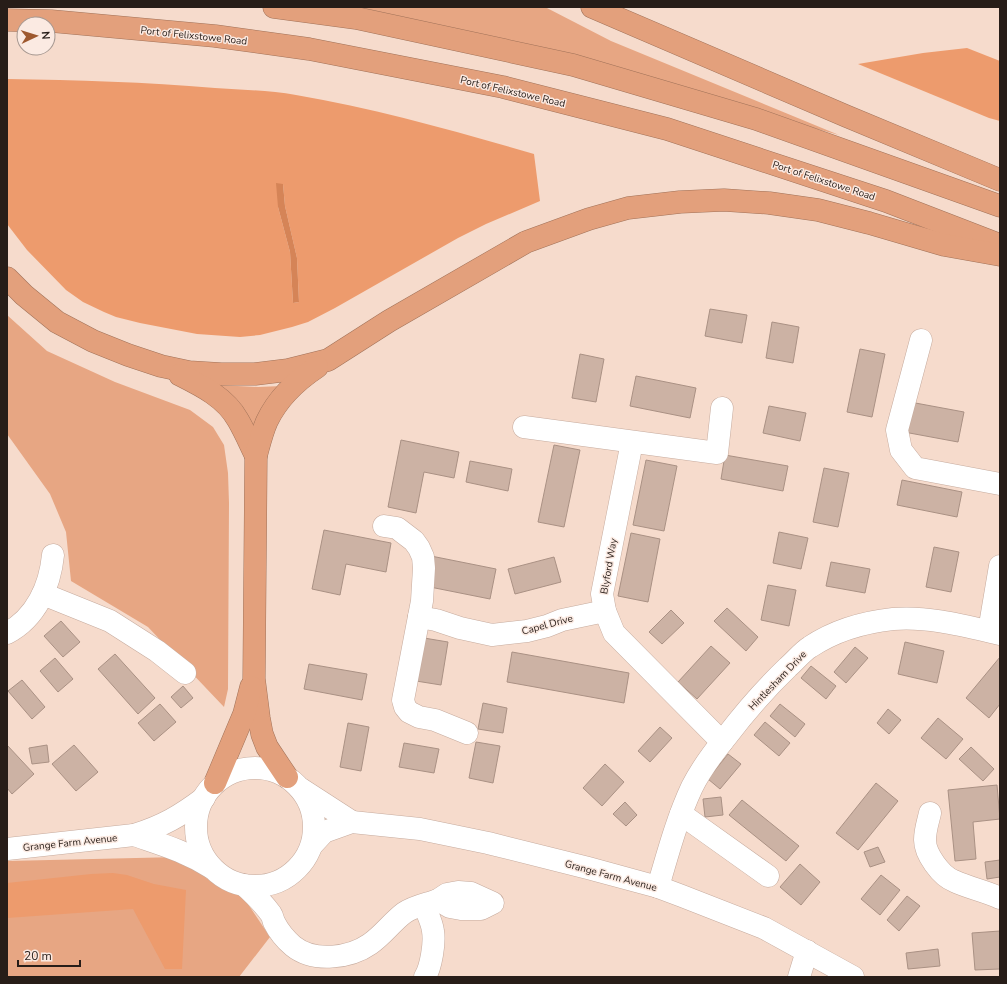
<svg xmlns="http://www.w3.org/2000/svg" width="1007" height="984" viewBox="0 0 1007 984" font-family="'Nunito Sans',sans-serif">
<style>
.green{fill:#e7a683}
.forest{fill:#ed9b6d;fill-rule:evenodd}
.water{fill:#d58457}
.building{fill:#ccb2a4;stroke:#aa9184}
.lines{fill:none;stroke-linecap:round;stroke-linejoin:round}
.minor-casing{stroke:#c6ab9e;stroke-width:23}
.highway-casing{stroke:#a17259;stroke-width:23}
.minor{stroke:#fff;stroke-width:22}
.highway{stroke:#e3a07c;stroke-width:22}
.labels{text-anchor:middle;stroke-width:3;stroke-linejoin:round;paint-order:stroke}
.street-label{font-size:10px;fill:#271d18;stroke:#fbeae2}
</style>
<rect width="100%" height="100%" fill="#f6dbcc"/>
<g class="green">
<polygon points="358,7 545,7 611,41 839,135 716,101 599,64"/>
<polygon points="7,315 47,351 115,382 190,410 213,427 224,445 228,473 229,503 228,689 224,707 148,627 71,581 66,532 50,494 7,434"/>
<polygon points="219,385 258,387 282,386 254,429"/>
<polygon points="179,857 217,886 242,895 270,937 239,977 7,977 7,861"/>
</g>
<g class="forest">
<polygon points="967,48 1000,61 1000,121 989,118 858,64 923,53"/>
<path d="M 7,79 C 77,80 146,82 215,88 C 242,90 270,90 296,95 C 377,109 455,131 534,154 L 540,201 L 486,224 L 458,238 L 335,308 L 308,322 L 292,327 L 260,335 L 240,337 L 197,334 L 140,323 L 116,317 L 104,312 L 83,302 L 66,290 L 27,250 L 7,224 ZM 283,184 L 285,206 L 297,258 L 299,302 L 293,303 L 290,252 L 278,207 Z"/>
<polygon points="113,873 127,875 154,884 186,890 182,969 165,969 133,909 7,918 7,883 91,874"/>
</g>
<polygon class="water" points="276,183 283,184 285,206 297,258 299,302 293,303 290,252 278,207"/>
<g class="building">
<polygon points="710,309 747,315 742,343 705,336"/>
<polygon points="772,322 799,327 793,363 766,358"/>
<polygon points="860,349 885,354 872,417 847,412"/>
<polygon points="580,354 604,359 596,402 572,398"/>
<polygon points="636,376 696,388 690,418 630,406"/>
<polygon points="910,402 964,412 958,442 904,432"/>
<polygon points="769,406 806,413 800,441 763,433"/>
<polygon points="401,440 459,452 454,478 424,472 416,513 388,507"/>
<polygon points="554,445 580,450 564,527 538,522"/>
<polygon points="725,455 788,466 783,491 721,479"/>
<polygon points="646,460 677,466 664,531 633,525"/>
<polygon points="470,461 512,469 508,491 466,482"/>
<polygon points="824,468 849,473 838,527 813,522"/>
<polygon points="902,480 962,492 957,517 897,505"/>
<polygon points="324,530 391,543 386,572 346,564 340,595 312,589"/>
<polygon points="779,532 808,538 801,569 773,563"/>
<polygon points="631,533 660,539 648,602 618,596"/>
<polygon points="934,547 959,552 951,592 926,587"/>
<polygon points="431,556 496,569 490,599 425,586"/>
<polygon points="554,557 561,582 515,594 508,569"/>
<polygon points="831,562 870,569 865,593 826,586"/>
<polygon points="768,585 796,590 789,626 761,620"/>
<polygon points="727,608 758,637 746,651 714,621"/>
<polygon points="671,610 684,623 662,644 649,632"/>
<polygon points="61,621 80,642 63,657 44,636"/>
<polygon points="424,638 448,642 441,685 416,681"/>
<polygon points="905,642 944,651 937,683 898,674"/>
<polygon points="711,646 730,663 697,699 678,682"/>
<polygon points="855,647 868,658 846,683 834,672"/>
<polygon points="512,652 629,673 624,703 507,682"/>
<polygon points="115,654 155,698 138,714 98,669"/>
<polygon points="1000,657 1000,704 989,718 966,698"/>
<polygon points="55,658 73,679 58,692 40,671"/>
<polygon points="309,664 367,674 362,700 304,689"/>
<polygon points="811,666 836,686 826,699 801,678"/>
<polygon points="22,680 45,707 32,719 8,691"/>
<polygon points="183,686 193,698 181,708 171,697"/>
<polygon points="483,703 507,708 503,733 478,729"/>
<polygon points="160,704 176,722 154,741 138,723"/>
<polygon points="780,704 805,724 795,737 770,716"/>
<polygon points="888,709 901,720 889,734 877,723"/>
<polygon points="938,718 963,739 946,759 921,738"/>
<polygon points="765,722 790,743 779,756 754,735"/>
<polygon points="348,723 369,727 361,771 340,767"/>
<polygon points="660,727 672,738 650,762 638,751"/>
<polygon points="476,742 500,746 493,783 469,778"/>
<polygon points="404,743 439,749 434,773 399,767"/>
<polygon points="7,745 34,774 12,794 7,788"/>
<polygon points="47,745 49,762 32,764 29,748"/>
<polygon points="74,745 98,772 76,791 52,764"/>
<polygon points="971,747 994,769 983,781 959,759"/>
<polygon points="728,754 741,764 720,789 708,779"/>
<polygon points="605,764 624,782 602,806 583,788"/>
<polygon points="876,783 898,801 858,850 836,833"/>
<polygon points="997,785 1000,819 973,822 976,859 955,861 948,790"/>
<polygon points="721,797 723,815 705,817 703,799"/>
<polygon points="742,800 799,846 786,861 729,815"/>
<polygon points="625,802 637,815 626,826 613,814"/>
<polygon points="878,847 885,862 870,867 864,852"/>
<polygon points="1000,860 1000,877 987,879 985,862"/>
<polygon points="800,864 820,882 801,905 780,887"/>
<polygon points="881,875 900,890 880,915 861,899"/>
<polygon points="907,896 920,906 899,931 887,920"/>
<polygon points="1000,931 1000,969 975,970 972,933"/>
<polygon points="938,949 940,966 908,969 906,953"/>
</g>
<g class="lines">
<defs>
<g id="minor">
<polyline points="921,340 897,430 901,450 915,468 1000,484"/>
<polyline points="524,427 717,453 722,408"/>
<polyline points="632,442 602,594 605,611 614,633 722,742"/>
<polyline points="384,526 397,528 414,541 419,548 423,557 424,568 422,601 403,700 405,707 409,712 419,717 435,720 467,733"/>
<polyline points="43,594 110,621 157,651 185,673"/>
<polyline points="419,617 436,620 460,628 492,635 527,631 547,626 562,620 605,611"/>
<polyline points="989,631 1000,566"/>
<path d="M 7,633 C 36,618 50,586 53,555"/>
<circle cx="255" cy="827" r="59"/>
<polyline points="301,789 352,822"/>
<path d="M 930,813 C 928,822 925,830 925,840 C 925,854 941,876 954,881 C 969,888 985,891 1000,898"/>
<polyline points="681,814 768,876"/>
<path d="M 134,835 C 163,845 185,851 212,868"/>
<polyline points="312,845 324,832 352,822 420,829 488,843 588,868 658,887 682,896 764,928 853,977"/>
<path d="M 7,849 L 134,835 C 163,826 180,816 204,798"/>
<path d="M 244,885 C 254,894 263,903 271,914 C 273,917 273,920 274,922 C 278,930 286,940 293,946 C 314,963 350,958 370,944 C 383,935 392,922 404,913 C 414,906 427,904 438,900"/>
<path d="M 658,887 C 668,853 677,819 692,787 C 701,769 713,753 726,737 C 745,712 765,689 788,667 C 795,661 802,652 810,647 C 834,631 865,622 893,619 C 929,616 965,626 1000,634"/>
<polygon points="458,892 471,893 493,903 481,909 461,909 450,907 438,900 447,894"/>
<path d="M 424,905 C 427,913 432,922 433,931 C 435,943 431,967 425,977"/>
<polyline points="799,977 807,951"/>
</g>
<g id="highway">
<polyline points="274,7 356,18 573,65 756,119 1000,206"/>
<polyline points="592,7 846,116 1000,180"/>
<polyline points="7,20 51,21 215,36 309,49 503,87 667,129 886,201 1000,245"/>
<polyline points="7,278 24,295 57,322 93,341 128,355 161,366 189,372 221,374 255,374 288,370 328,360 389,321 526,242 589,219 628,208 680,202 724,200 769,203 818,210 869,223 944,245 1000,255"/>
<path d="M 180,375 C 202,386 226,398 238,420 C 245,432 250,444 256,456"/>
<path d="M 287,777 L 267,747 L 262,734 L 259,718 L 254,679 L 256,456 C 259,445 262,432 267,421 C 278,398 296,381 317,367"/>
<polyline points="215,783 244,714 251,687"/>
</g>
</defs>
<use href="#minor" class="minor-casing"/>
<use href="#highway" class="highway-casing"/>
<use href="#minor" class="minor"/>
<use href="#highway" class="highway"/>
</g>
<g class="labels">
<g class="street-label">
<text transform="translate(194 35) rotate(6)" y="4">Port of Felixstowe Road</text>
<text transform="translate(513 91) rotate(13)" y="4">Port of Felixstowe Road</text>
<text transform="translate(824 180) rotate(18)" y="4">Port of Felixstowe Road</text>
<text transform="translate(608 566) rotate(-80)" y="4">Blyford Way</text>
<text transform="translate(547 624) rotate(-15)" y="4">Capel Drive</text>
<text transform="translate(777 680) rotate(-46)" y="4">Hintlesham Drive</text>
<text transform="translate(70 842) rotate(-6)" y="4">Grange Farm Avenue</text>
<text transform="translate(611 875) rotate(15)" y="4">Grange Farm Avenue</text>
</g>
</g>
<rect width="1007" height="984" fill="none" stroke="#271d18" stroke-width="16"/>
<g transform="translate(36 36) rotate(86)"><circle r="19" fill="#fbeae2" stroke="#a69891"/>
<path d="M0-3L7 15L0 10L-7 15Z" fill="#9e582e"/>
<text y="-6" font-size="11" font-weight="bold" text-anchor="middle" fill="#271d18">N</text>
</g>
<path d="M18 960v6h62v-6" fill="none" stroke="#271d18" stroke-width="2"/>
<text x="24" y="960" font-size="12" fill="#271d18" stroke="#fbeae2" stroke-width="3" paint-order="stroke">20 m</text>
</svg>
